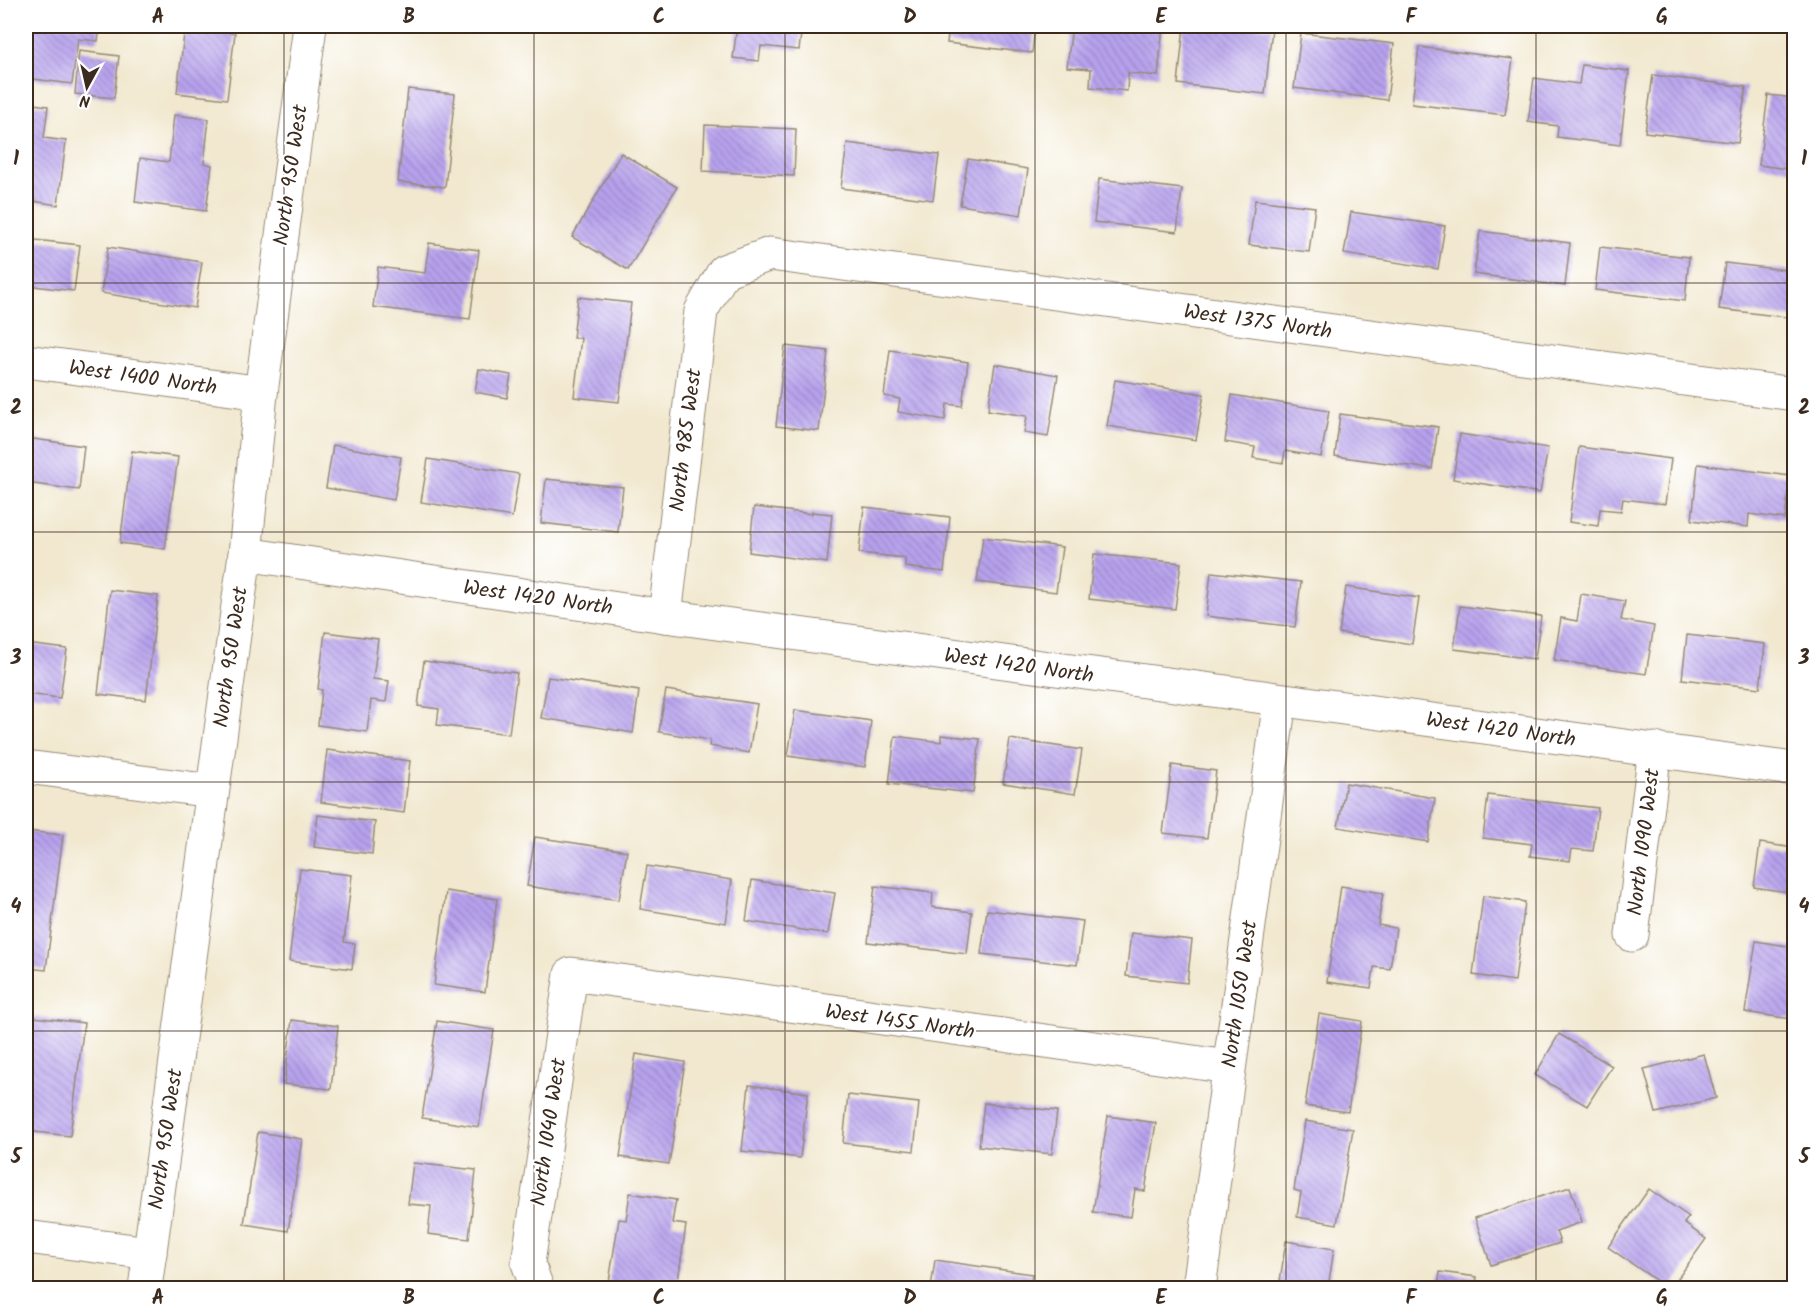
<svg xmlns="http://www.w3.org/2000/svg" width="1820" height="1314" viewBox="0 0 1820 1314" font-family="Kalam,sans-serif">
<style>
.building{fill:url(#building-back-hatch)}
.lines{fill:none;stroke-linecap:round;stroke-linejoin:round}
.minor-casing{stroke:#968976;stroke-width:35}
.minor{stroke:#fff;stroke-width:33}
.grid{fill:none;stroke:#3b2a1e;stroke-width:1.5;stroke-opacity:0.55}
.labels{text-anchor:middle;stroke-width:4.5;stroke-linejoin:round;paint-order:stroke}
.street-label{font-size:21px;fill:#3b2a1e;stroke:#fff}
.neatline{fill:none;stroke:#3b2a1e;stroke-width:2}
.grid-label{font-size:20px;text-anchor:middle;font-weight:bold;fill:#3b2a1e}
</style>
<defs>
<pattern id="building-back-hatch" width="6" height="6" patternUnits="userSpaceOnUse" patternTransform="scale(1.5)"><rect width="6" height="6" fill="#b7a2ee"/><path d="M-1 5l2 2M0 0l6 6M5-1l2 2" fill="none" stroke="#9684c0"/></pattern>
</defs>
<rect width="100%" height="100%" fill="#fff"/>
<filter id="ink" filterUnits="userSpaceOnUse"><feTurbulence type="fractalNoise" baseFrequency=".0167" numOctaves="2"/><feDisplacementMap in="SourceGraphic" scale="12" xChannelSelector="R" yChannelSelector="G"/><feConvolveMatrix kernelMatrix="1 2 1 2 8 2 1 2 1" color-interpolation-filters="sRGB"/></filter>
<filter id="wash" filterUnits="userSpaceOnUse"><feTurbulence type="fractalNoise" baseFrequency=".008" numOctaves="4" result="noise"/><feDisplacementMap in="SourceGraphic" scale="24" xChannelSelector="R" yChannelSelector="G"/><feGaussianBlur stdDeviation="1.35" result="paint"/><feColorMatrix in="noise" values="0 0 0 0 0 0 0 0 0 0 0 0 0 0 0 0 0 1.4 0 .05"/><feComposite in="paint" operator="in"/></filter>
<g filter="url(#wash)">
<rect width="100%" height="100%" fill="#f1e8cf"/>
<g id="blocks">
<g class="building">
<polygon points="32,26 100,26 98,41 78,39 72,84 26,78"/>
<polygon points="185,26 228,26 227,32 235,33 227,99 177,93"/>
<polygon points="737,26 802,26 799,50 761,46 759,61 733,58"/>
<polygon points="949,26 1035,26 1032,53 947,43"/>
<polygon points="1072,26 1163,26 1158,76 1128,73 1127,91 1090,87 1091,69 1067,67"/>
<polygon points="1184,26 1247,26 1272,28 1265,94 1178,84"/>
<polygon points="1301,33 1394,44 1387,100 1294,88"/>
<polygon points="1419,47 1513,59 1505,115 1412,104"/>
<polygon points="79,51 119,56 114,98 75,94"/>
<polygon points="1582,65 1629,71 1620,145 1557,137 1558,126 1528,122 1534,78 1579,84"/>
<polygon points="1653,75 1746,87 1738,143 1645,132"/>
<polygon points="408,89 455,94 445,187 398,182"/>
<polygon points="1768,95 1794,98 1794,170 1759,165"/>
<polygon points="26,103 48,106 44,138 66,141 58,205 26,200"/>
<polygon points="174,115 209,119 204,163 212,165 206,211 135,202 140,158 169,162"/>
<polygon points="705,125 796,129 794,176 703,171"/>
<polygon points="847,143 939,155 933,200 841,188"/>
<polygon points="621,153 677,187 628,270 572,237"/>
<polygon points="968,159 1028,169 1021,215 960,205"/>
<polygon points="1099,179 1182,189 1177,232 1094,222"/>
<polygon points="1255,200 1315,207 1309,252 1249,245"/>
<polygon points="1351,212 1445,226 1438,269 1344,254"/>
<polygon points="1480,231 1570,243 1565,286 1474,274"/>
<polygon points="26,239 80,245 74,291 26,285"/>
<polygon points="429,243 479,250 470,319 373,307 378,267 425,273"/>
<polygon points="108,247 202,262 195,308 101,293"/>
<polygon points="1600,247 1689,257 1685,301 1595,290"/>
<polygon points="1725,263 1794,271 1794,318 1719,309"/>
<polygon points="578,297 631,303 619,402 574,397 581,338 573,338"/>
<polygon points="785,346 828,351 819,431 776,426"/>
<polygon points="890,350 968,362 962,406 947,404 945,420 898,412 900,399 884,396"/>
<polygon points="995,364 1058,375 1048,437 1024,433 1027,416 988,410"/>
<polygon points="479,369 511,375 507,398 475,392"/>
<polygon points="1115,380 1204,394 1196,440 1107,426"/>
<polygon points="1232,395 1329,411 1321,457 1285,451 1283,463 1253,458 1255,447 1225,442"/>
<polygon points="1340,414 1438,427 1432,469 1335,456"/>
<polygon points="1460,434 1548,448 1540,493 1453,479"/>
<polygon points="26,438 84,446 79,490 26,483"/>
<polygon points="333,445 401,457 394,500 326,488"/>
<polygon points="1579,447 1671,459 1665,504 1623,499 1621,511 1600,509 1598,526 1569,522"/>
<polygon points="132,451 178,457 165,549 120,543"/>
<polygon points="428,459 519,474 512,517 421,502"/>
<polygon points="1698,464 1790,476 1785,519 1749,514 1748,527 1692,520"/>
<polygon points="546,479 623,487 618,532 541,523"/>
<polygon points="754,507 812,514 812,512 832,514 827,563 749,552"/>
<polygon points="864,507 950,517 944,572 905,567 905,558 859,553"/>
<polygon points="983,537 1062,547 1056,592 977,582"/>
<polygon points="1094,554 1181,563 1175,609 1089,599"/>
<polygon points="1211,572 1301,582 1295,627 1206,616"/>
<polygon points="1346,587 1419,598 1412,644 1339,633"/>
<polygon points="110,590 158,596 146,700 98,694"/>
<polygon points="1581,594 1625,601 1621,620 1654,626 1646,674 1554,660 1561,618 1577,621"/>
<polygon points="1460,606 1541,616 1535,659 1454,649"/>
<polygon points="325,632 378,639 373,679 389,681 386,702 371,700 367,732 318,725 322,690 318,689"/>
<polygon points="1687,635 1765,644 1760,688 1682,679"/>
<polygon points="26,644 67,649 60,698 26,694"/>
<polygon points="424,661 517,673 509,734 437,725 439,709 418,706"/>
<polygon points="548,677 639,691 633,733 541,718"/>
<polygon points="666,690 757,704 749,753 709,746 710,740 659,732"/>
<polygon points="795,710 871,721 865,767 788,756"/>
<polygon points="941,735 980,739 973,793 889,784 895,736 941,742"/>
<polygon points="1010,739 1082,750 1075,794 1003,783"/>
<polygon points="327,750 410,761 404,813 321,802"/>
<polygon points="1172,765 1216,771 1207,838 1163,833"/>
<polygon points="1346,783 1435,798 1428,842 1338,827"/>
<polygon points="1488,795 1598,808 1593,851 1572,849 1570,861 1530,856 1532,844 1483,838"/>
<polygon points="318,815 375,822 372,854 314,847"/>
<polygon points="26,831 63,835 46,970 26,968"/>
<polygon points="535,837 627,851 619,900 527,886"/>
<polygon points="1760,843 1794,848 1794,893 1754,887"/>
<polygon points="647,866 732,880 726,923 640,909"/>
<polygon points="300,869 352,875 344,942 355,944 352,969 289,961"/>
<polygon points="752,880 835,893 828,934 746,921"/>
<polygon points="875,886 933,893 932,907 972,912 967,954 868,942"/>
<polygon points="1341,886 1383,893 1378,925 1396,928 1390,969 1374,967 1371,988 1327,982"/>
<polygon points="446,891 497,899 485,992 434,985"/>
<polygon points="1483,896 1525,902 1515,981 1473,975"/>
<polygon points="987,910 1083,921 1077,965 981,954"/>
<polygon points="1131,933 1192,940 1187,983 1126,976"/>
<polygon points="1756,941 1794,947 1794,998 1791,1019 1745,1012"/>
<polygon points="1319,1014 1362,1021 1348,1112 1305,1106"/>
<polygon points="33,1017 84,1023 70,1136 26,1131 26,1076"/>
<polygon points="292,1020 338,1026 331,1089 284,1084"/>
<polygon points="437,1021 494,1030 479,1127 422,1118"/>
<polygon points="1559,1034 1612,1066 1587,1106 1535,1075"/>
<polygon points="636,1054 685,1062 669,1164 620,1157"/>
<polygon points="1704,1054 1716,1098 1656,1113 1644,1069"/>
<polygon points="749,1085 808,1093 800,1158 742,1151"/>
<polygon points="848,1095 919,1103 914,1151 843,1143"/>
<polygon points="984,1103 1057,1111 1052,1154 979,1146"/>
<polygon points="1108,1116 1156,1123 1145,1191 1135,1189 1131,1217 1093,1212"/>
<polygon points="1305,1121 1353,1129 1337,1224 1297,1217 1301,1192 1294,1190"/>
<polygon points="258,1132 302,1139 288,1231 244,1224"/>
<polygon points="413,1163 476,1170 469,1239 428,1234 431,1206 408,1204"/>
<polygon points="1570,1187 1582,1222 1556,1231 1560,1243 1491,1265 1475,1218"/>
<polygon points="1649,1189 1689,1217 1684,1223 1706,1239 1671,1288 1667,1288 1608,1247"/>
<polygon points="630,1193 676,1200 672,1223 686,1225 677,1288 608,1288 619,1219 626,1220"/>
<polygon points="1286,1241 1334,1249 1328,1288 1279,1288"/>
<polygon points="935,1260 1032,1274 1030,1288 931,1288"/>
<polygon points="1440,1272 1477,1277 1475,1288 1438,1288"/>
</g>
</g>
</g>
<g filter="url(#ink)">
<use href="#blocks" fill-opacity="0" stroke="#968976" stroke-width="1.5"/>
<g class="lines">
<defs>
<g id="minor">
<polyline points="26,361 261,393"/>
<polyline points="245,554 665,616 1794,769"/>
<polyline points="665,616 701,311 724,271 770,254 1794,394"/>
<polyline points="26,767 212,791"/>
<polyline points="1632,935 1655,749"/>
<polyline points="26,1237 150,1253"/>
<polyline points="145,1288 245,554 261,393 310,26"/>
<polyline points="537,1288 528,1263 571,974 1229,1067"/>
<polyline points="1199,1288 1280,700"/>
</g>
</defs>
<use href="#minor" class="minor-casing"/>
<use href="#minor" class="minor"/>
</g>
</g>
<path class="grid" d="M 284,26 L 284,1288M 534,26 L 534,1288M 785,26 L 785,1288M 1035,26 L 1035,1288M 1286,26 L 1286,1288M 1536,26 L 1536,1288M 26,283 L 1794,283M 26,532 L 1794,532M 26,782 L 1794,782M 26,1031 L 1794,1031"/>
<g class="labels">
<g class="street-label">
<text transform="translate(290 175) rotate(-82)" y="7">North 950 West</text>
<text transform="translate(1258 321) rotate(8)" y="7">West 1375 North</text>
<text transform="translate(143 377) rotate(8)" y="7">West 1400 North</text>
<text transform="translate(685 440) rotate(-83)" y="7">North 985 West</text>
<text transform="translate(538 597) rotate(8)" y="7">West 1420 North</text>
<text transform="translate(230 657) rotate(-82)" y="7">North 950 West</text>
<text transform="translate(1019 665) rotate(8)" y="7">West 1420 North</text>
<text transform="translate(1501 729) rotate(8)" y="7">West 1420 North</text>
<text transform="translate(1643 842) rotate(-83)" y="7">North 1090 West</text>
<text transform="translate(1239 994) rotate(-82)" y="7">North 1050 West</text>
<text transform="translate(900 1021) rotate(8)" y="7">West 1455 North</text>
<text transform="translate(548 1132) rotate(-82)" y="7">North 1040 West</text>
<text transform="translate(165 1139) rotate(-82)" y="7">North 950 West</text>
</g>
</g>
<rect width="1820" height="1314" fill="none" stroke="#fff" stroke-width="66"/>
<g transform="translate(87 87) rotate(188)" stroke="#ffffff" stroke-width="4.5" paint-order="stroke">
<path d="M0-4.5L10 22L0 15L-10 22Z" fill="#3b2a1e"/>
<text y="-9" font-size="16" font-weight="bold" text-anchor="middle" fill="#3b2a1e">N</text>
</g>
<rect x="33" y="33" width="1754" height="1248" class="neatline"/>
<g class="grid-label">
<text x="158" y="23">A</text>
<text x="409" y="23">B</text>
<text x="659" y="23">C</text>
<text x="910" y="23">D</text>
<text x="1161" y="23">E</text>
<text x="1411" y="23">F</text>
<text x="1662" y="23">G</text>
<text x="16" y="165">1</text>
<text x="1804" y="165">1</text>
<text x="16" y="414">2</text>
<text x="1804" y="414">2</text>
<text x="16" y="664">3</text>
<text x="1804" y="664">3</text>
<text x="16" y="913">4</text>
<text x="1804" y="913">4</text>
<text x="16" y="1163">5</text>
<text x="1804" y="1163">5</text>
<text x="158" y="1304">A</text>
<text x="409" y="1304">B</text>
<text x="659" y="1304">C</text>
<text x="910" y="1304">D</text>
<text x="1161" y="1304">E</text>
<text x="1411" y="1304">F</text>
<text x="1662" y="1304">G</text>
</g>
</svg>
